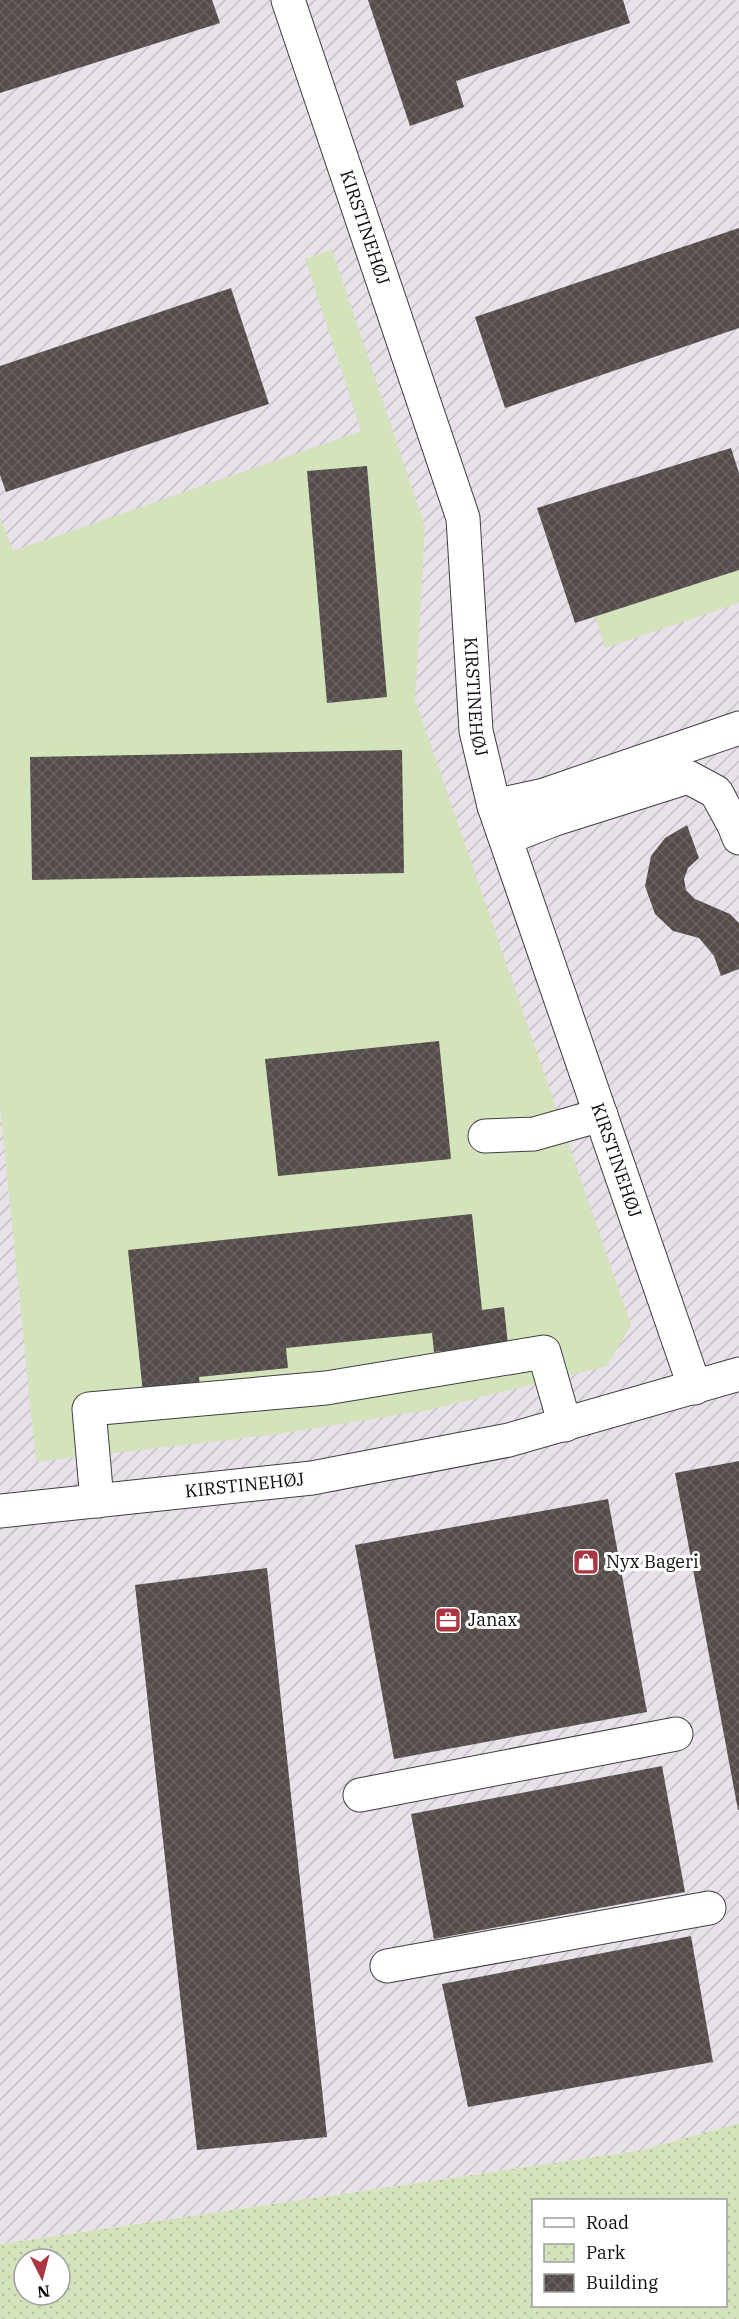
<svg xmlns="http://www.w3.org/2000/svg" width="739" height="2319" viewBox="0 0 739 2319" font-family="'IBM Plex Serif',serif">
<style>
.industrial{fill:url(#industrial-furrows)}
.grass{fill:#d3e3bb}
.park{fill:url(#park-dots);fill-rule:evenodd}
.building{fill:url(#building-cross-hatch)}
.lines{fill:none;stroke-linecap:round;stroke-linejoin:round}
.minor-casing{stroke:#3f3f3f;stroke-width:35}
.minor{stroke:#fff;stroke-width:33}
.labels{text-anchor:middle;stroke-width:6;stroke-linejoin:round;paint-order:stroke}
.street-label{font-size:18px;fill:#0c0c0c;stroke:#fff}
.poi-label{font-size:18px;fill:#0c0c0c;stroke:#fff;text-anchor:start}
</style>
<defs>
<pattern id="industrial-furrows" width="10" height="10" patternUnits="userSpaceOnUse" patternTransform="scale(1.5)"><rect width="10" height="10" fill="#e9e1ea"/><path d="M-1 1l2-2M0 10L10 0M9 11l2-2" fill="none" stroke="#c7c0c8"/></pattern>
<pattern id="park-dots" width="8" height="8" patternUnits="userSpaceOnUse" patternTransform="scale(1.5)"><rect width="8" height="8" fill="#d3e3bb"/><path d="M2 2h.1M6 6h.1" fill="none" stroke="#b4c2a0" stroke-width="1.8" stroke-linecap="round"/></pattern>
<pattern id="building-cross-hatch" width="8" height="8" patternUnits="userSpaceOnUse" patternTransform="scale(1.5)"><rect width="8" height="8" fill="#544d4a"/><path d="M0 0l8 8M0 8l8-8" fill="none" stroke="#686260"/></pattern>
</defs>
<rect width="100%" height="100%" fill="#fdf9ee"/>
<polygon class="industrial" points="0,0 739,0 739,2123 642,2150 0,2244"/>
<g class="grass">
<polygon points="332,249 425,527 415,699 631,1325 607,1366 429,1410 272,1435 36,1462 0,1106 0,517 13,551 361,431 305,259"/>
<polygon points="739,570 739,603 605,648 595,616"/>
</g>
<path class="park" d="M 739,2123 L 739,2319 L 0,2319 L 0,2244 L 642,2150 ZM 534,2200 L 726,2200 L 726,2306 L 534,2306 ZM 24,2259 L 60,2259 L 60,2295 L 24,2295 Z"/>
<g class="building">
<polygon points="0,0 212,0 220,23 0,93"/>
<polygon points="368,0 623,0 630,23 456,81 464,107 410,126"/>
<polygon points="739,228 739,328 505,408 475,317"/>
<polygon points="231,288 269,404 6,492 0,475 0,366"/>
<polygon points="731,448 739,473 739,570 575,623 537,508"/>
<polygon points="367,466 387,697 327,703 307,471"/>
<polygon points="402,750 404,873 32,880 30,757"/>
<polygon points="687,825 699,858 688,868 684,879 686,890 695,899 730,914 739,923 739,969 721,976 714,956 699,938 673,931 655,914 645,886 651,856 665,838"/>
<polygon points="439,1041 451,1159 278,1176 265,1059"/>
<polygon points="472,1214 482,1310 504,1307 508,1345 434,1352 432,1333 286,1348 288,1368 199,1377 200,1387 143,1393 128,1250"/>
<polygon points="739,1461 739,1810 738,1810 675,1473"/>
<polygon points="608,1499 647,1712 394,1759 355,1545"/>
<polygon points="267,1568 327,2137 197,2150 135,1585"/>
<polygon points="662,1766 685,1892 434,1939 411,1814"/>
<polygon points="691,1936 713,2062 468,2107 442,1984"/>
</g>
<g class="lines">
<defs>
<g id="minor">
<path id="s1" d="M 288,0 L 463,518 L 476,731 L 494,806 L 695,1388"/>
<polyline points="494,806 544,795 739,728"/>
<polyline points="506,838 555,819 688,777 716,792 734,825 739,838"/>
<polyline points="485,1136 534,1134 601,1115"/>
<polyline points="97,1501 89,1409 326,1388 544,1352 565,1425"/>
<path id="s2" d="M 0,1511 L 312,1478 L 509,1440 L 739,1374"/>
<polyline points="360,1795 676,1734"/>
<polyline points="387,1966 709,1908"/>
</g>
</defs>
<use href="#minor" class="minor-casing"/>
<use href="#minor" class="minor"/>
</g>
<defs>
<symbol id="shop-square" viewBox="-11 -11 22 22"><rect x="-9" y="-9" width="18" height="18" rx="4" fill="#ac3542" stroke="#fff"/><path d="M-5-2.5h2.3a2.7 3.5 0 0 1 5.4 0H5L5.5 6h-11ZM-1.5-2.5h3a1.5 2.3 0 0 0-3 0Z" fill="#fff"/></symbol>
<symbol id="office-square" viewBox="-11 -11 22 22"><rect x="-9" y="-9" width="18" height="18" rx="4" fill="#ac3542" stroke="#fff"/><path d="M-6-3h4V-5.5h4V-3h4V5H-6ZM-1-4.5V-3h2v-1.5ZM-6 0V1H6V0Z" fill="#fff"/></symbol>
</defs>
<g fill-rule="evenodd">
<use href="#shop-square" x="571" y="1547" width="30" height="30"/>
<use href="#office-square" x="433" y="1605" width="30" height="30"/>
</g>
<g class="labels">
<g class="street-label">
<text dy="6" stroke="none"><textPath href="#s1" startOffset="240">KIRSTINEHØJ</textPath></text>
<text dy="6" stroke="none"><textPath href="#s1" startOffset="726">KIRSTINEHØJ</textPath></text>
<text dy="6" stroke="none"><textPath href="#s1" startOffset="1212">KIRSTINEHØJ</textPath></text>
<text dy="6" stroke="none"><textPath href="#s2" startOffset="246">KIRSTINEHØJ</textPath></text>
</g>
<g class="poi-label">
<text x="606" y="1568">Nyx Bageri</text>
<text x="468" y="1626">Janax</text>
</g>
</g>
<rect x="532" y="2199" width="195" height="108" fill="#ffffff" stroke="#9e9e9e" stroke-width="1.5"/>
<rect x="544" y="2218" width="30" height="9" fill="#ffffff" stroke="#9e9e9e" stroke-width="1.5"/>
<text x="586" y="2229" font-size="18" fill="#0c0c0c">Road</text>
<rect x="544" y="2244" width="30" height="18" fill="url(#park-dots)" stroke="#9e9e9e" stroke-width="1.5"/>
<text x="586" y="2259" font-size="18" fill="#0c0c0c">Park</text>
<rect x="544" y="2274" width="30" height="18" fill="url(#building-cross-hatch)" stroke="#9e9e9e" stroke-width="1.5"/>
<text x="586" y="2289" font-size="18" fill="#0c0c0c">Building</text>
<g transform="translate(42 2277) rotate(174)"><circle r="28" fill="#ffffff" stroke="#9e9e9e" stroke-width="1.5"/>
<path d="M0-4.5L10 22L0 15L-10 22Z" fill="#ac3542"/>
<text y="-9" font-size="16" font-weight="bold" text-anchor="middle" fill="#0c0c0c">N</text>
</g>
</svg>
